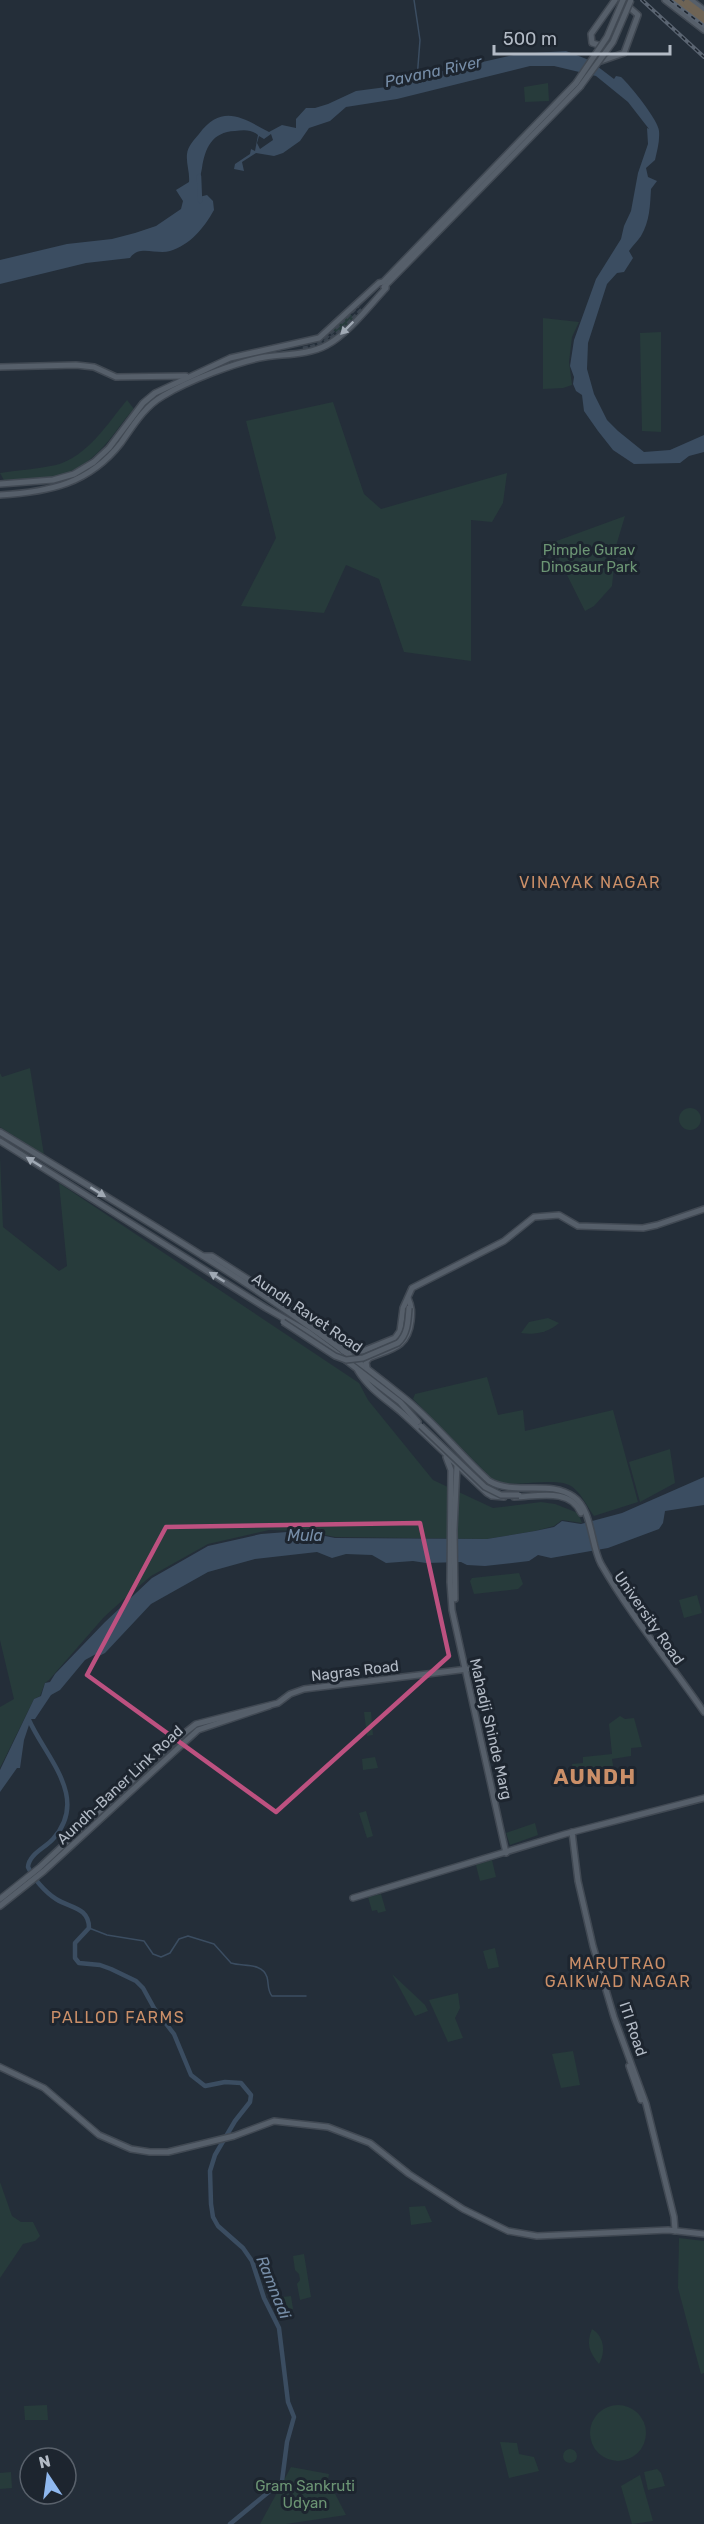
<svg xmlns="http://www.w3.org/2000/svg" width="704" height="2524" viewBox="0 0 704 2524" font-family="Rubik,sans-serif">
<style>
.green{fill:#273b3b}
.water{fill:#3b4d61;fill-rule:evenodd}
.lines{fill:none;stroke-linecap:round;stroke-linejoin:round}
.stream{stroke:#3b4d61;stroke-width:1.5}
.river{stroke:#3b4d61;stroke-width:4.5}
.major-tunnel{stroke:#39434e;stroke-width:5;stroke-dasharray:5 2.5;stroke-linecap:butt}
.major-casing{stroke:#414953;stroke-width:8}
.highway-casing{stroke:#434b55;stroke-width:10}
.major{stroke:#565f6a;stroke-width:5}
.highway{stroke:#6f6455;stroke-width:7}
.rail-casing{stroke:#5a6471;stroke-width:4}
.rail{stroke:#1d252f;stroke-width:1.5;stroke-dasharray:4.5;stroke-linecap:butt}
.major-bridge-casing{stroke:#414953;stroke-width:8;stroke-linecap:butt}
.major-bridge{stroke:#565f6a;stroke-width:5}
.oneway{fill:#a0a9b4}
.marked{fill:none;stroke:#bd5180;stroke-width:4.5;stroke-linejoin:round}
.labels{text-anchor:middle;stroke-width:6;stroke-linejoin:round;paint-order:stroke}
.park-label{font-size:15px;fill:#6c9574;stroke:#1d252f}
.street-label{font-size:15px;fill:#b3bbc6;stroke:#1d252f}
.water-label{font-size:16px;font-style:italic;fill:#768da7;stroke:#1d252f}
.neighbourhood-label{font-size:16px;letter-spacing:1.5px;fill:#cb8f68;stroke:#1d252f}
.district-label{font-size:21px;font-weight:bold;letter-spacing:1.5px;fill:#cb8f68;stroke:#1d252f}
</style>
<rect width="100%" height="100%" fill="#242e39"/>
<g class="green">
<polygon points="548,83 549,101 525,102 524,87"/>
<polygon points="349,312 354,318 338,334 332,328"/>
<polygon points="543,318 579,322 572,337 569,362 572,385 563,388 543,389"/>
<polygon points="661,332 661,432 642,431 640,333"/>
<path d="M 127,400 L 134,409 C 123,420 115,434 104,446 C 73,480 47,479 5,482 L 0,473 C 19,470 38,469 56,465 C 87,457 108,423 127,400 Z"/>
<polygon points="333,402 364,494 381,509 507,473 503,503 492,522 471,520 471,661 404,652 379,579 346,565 324,613 241,606 276,538 246,421"/>
<polygon points="625,516 616,546 612,586 594,606 585,611 551,543"/>
<polygon points="30,1068 44,1155 0,1127 0,1073 2,1077"/>
<circle cx="690" cy="1119" r="11"/>
<polygon points="0,1157 3,1227 59,1271 67,1266 59,1183 359,1383 368,1400 433,1480 493,1508 541,1502 555,1504 578,1513 582,1523 562,1520 554,1526 535,1531 487,1539 335,1537 305,1531 269,1530 208,1544 151,1576 125,1598 104,1617 49,1680 45,1683 40,1696 34,1699 0,1768 0,1707 14,1699 0,1640"/>
<path d="M 548,1318 L 559,1323 C 547,1333 536,1335 521,1333 L 529,1322 Z"/>
<path d="M 487,1377 L 498,1415 L 523,1410 L 525,1431 L 613,1410 L 638,1502 L 594,1516 C 588,1508 580,1491 571,1486 C 553,1476 515,1489 494,1481 L 413,1399 L 415,1394 Z"/>
<polygon points="670,1449 675,1483 640,1502 629,1462"/>
<polygon points="519,1573 523,1584 518,1589 474,1594 470,1581 472,1578"/>
<polygon points="697,1595 702,1613 684,1618 679,1600"/>
<polygon points="364,1712 371,1712 373,1735 367,1736"/>
<polygon points="620,1716 625,1719 634,1718 642,1747 631,1748 631,1756 612,1759 614,1772 604,1774 601,1768 584,1773 586,1779 574,1781 572,1764 583,1763 583,1757 612,1754 609,1724"/>
<polygon points="375,1757 378,1768 363,1770 362,1759"/>
<polygon points="366,1811 373,1836 367,1838 359,1813"/>
<polygon points="535,1823 538,1835 510,1845 506,1833"/>
<polygon points="492,1860 496,1877 480,1881 476,1865"/>
<polygon points="381,1894 386,1911 378,1913 377,1910 372,1911 368,1897"/>
<polygon points="495,1948 499,1967 488,1969 483,1951"/>
<polygon points="392,1974 425,2005 428,2011 415,2016"/>
<polygon points="458,1993 460,2008 455,2018 463,2038 448,2042 429,2000"/>
<polygon points="573,2051 580,2085 561,2088 552,2054"/>
<polygon points="0,2182 12,2216 21,2222 33,2222 40,2236 35,2241 23,2244 0,2278"/>
<polygon points="425,2206 432,2222 411,2225 409,2207"/>
<polygon points="679,2238 704,2241 704,2373 701,2374 678,2288"/>
<polygon points="304,2254 311,2297 300,2300 297,2284 300,2280 299,2274 295,2270 293,2256"/>
<polygon points="291,2296 293,2309 277,2311 274,2298"/>
<path d="M 592,2329 C 604,2336 606,2352 599,2364 C 589,2352 586,2344 592,2329 Z"/>
<circle cx="618" cy="2433" r="28"/>
<polygon points="47,2405 48,2420 25,2420 24,2406"/>
<polygon points="500,2442 517,2443 519,2454 534,2457 539,2471 509,2478"/>
<circle cx="570" cy="2456" r="7"/>
<polygon points="291,2467 329,2474 328,2480 346,2515 286,2524 260,2524"/>
<polygon points="657,2469 661,2473 665,2486 648,2490 644,2472"/>
<polygon points="11,2472 12,2488 0,2489 0,2473"/>
<polygon points="640,2475 653,2521 632,2524 621,2486"/>
</g>
<g class="water">
<path d="M 566,51 L 589,60 L 614,79 L 616,76 L 621,77 C 630,85 659,121 659,131 C 660,141 657,151 655,160 L 646,168 L 648,177 L 657,181 L 651,189 C 650,205 650,221 641,236 C 637,242 633,245 629,251 L 633,258 L 624,272 L 617,273 L 607,284 L 588,343 L 587,369 L 594,394 L 607,420 L 618,431 L 644,452 L 670,450 L 704,435 L 704,452 L 689,456 L 680,463 L 634,464 L 613,450 L 598,431 L 584,411 L 582,395 L 576,391 L 573,384 L 574,377 L 570,366 L 574,340 L 596,279 L 621,239 L 624,226 L 631,211 L 638,173 L 648,144 L 647,128 L 649,129 L 628,102 L 596,76 L 554,66 L 530,66 L 397,99 L 346,107 L 330,121 L 309,128 L 300,141 L 283,153 L 274,156 L 256,153 L 242,162 L 244,171 L 234,169 L 235,164 L 250,154 L 251,149 L 255,151 L 258,135 C 251,129 243,130 235,131 C 212,132 205,148 202,168 C 200,178 198,187 199,197 L 207,195 L 213,201 L 214,210 C 204,228 190,245 170,251 C 156,255 139,244 130,258 L 86,263 L 0,284 L 0,260 L 67,244 L 112,239 L 135,233 L 156,226 L 181,209 L 183,201 L 176,190 L 189,182 C 190,173 186,164 187,154 C 188,146 194,140 199,134 C 222,103 243,118 269,132 L 282,125 L 296,128 L 296,119 L 306,108 L 315,108 L 328,104 L 356,91 L 394,86 L 403,80 L 518,54 ZM 271,134 L 273,140 L 260,149 L 257,143 L 259,136 L 264,139 Z"/>
<polygon points="704,1477 704,1505 665,1511 663,1523 659,1529 608,1548 551,1558 538,1555 529,1561 485,1566 467,1565 461,1562 426,1563 413,1561 386,1563 372,1555 346,1554 332,1558 317,1552 255,1559 208,1572 151,1604 105,1653 99,1656 96,1654 85,1660 60,1690 51,1695 35,1719 31,1719 24,1740 20,1768 17,1768 0,1792 0,1770 34,1699 41,1696 45,1683 50,1682 55,1674 105,1622 152,1578 208,1546 261,1534 300,1531 335,1538 487,1539 535,1531 554,1527 562,1521 581,1524 622,1513"/>
</g>
<g class="lines">
<g class="stream">
<polyline points="414,0 420,40 417,79"/>
<path d="M 89,1928 L 107,1935 L 144,1941 L 153,1954 L 161,1957 L 170,1953 L 179,1939 L 188,1936 L 214,1944 L 231,1963 C 243,1967 262,1962 267,1977 C 269,1984 267,1990 272,1996 L 306,1996"/>
</g>
<g class="river">
<polyline points="199,176 200,201"/>
<path d="M 29,1720 C 46,1758 90,1798 53,1839 C 45,1848 29,1854 28,1867 C 33,1878 45,1892 56,1899 C 70,1908 89,1907 89,1928 L 75,1943 L 75,1958 L 79,1963 L 100,1965 L 111,1969 L 136,1981 L 143,1988 L 154,2008 L 174,2034 L 191,2075 L 205,2086 L 225,2082 L 241,2083 L 251,2095 L 250,2102 L 235,2121 L 215,2155 L 210,2171 L 211,2204 L 213,2217 L 218,2226 L 243,2248 L 252,2261 L 264,2298 L 279,2328 L 288,2402 L 294,2417 L 287,2442 L 282,2481 L 230,2524"/>
</g>
<g class="major-tunnel">
<polyline points="317,341 327,336 358,305"/>
<path d="M 303,349 C 332,344 342,330 362,310"/>
<polyline points="360,1361 364,1354 371,1351"/>
</g>
<defs>
<g id="major">
<polyline points="665,0 704,30"/>
<polyline points="691,0 704,10"/>
<polyline points="602,46 592,43 591,34 615,0"/>
<polyline points="601,61 624,53 638,15 621,0"/>
<polyline points="384,287 580,87"/>
<polyline points="0,367 76,365 94,367 116,377 186,376"/>
<polyline points="0,484 53,480 74,474 94,462 109,448 143,403 155,393 230,358 319,338 379,283 383,282 576,83"/>
<path d="M 0,495 C 49,492 89,484 121,443 C 133,426 144,407 163,396 C 188,381 236,362 265,357 C 285,354 309,355 327,345 C 348,334 370,305 386,288 L 386,286"/>
<path d="M 0,1132 C 134,1214 280,1297 402,1396 C 434,1421 459,1454 489,1481 C 515,1496 550,1479 574,1497 C 592,1509 591,1546 601,1564 C 631,1616 670,1663 704,1712"/>
<polyline points="0,1141 266,1308 308,1332 339,1355 400,1402 418,1422"/>
<polyline points="203,1256 212,1256 304,1315 350,1350"/>
<polyline points="343,1351 363,1351 395,1338 400,1331 403,1308 412,1288 504,1241 534,1217 559,1215 578,1226 643,1228 657,1225 704,1209"/>
<path d="M 367,1368 L 366,1362 L 369,1358 C 391,1349 408,1348 411,1321 C 412,1312 412,1307 408,1298"/>
<path d="M 358,1371 C 369,1389 387,1400 402,1413 C 432,1440 458,1466 487,1493 L 492,1496 L 504,1497"/>
<polyline points="446,1457 451,1470 450,1582 452,1610 506,1853"/>
<path d="M 514,1497 C 535,1497 570,1487 581,1513"/>
<polyline points="455,1599 454,1530 457,1465"/>
<polyline points="572,1832 578,1881 593,1946 614,2017 646,2104 674,2217 675,2231"/>
<polyline points="353,1898 565,1834 704,1798"/>
<polyline points="0,1899 40,1867 172,1743 196,1724 278,1703 290,1694 304,1689 468,1669"/>
<polyline points="0,1906 44,1871 198,1730 269,1706"/>
<polyline points="629,2066 641,2100"/>
<polyline points="0,2067 44,2088 99,2135 131,2149 150,2152 168,2152 234,2136 274,2121 328,2127 370,2143 409,2174 463,2209 508,2231 537,2236 668,2230 704,2234"/>
</g>
<g id="highway">
<polyline points="676,0 704,23"/>
<polyline points="687,3 704,16"/>
</g>
</defs>
<use href="#major" class="major-casing"/>
<use href="#highway" class="highway-casing"/>
<use href="#major" class="major"/>
<use href="#highway" class="highway"/>
<defs>
<g id="rail">
<polyline points="642,0 704,57"/>
<polyline points="670,0 704,26"/>
</g>
</defs>
<use href="#rail" class="rail-casing"/>
<use href="#rail" class="rail"/>
<defs>
<g id="major-bridge">
<polyline points="576,83 607,37 623,0"/>
<polyline points="580,87 613,42 631,0"/>
<path d="M 283,1322 L 335,1356 L 346,1360 L 363,1358 L 398,1343 C 408,1334 408,1321 409,1308"/>
<polyline points="421,1426 485,1487 501,1495 519,1495"/>
</g>
</defs>
<use href="#major-bridge" class="major-bridge-casing"/>
<use href="#major-bridge" class="major-bridge"/>
</g>
<defs><path id="oneway-solid" d="M-6-.8H1V-3.2L6.5 0L1 3.2V.8H-6Z" transform="scale(1.5)"/></defs>
<g class="oneway">
<use href="#oneway-solid" transform="translate(347 328) rotate(135)"/>
<use href="#oneway-solid" transform="translate(34 1162) rotate(-148)"/>
<use href="#oneway-solid" transform="translate(98 1192) rotate(32)"/>
<use href="#oneway-solid" transform="translate(217 1277) rotate(-148)"/>
</g>
<path class="marked" d="M 420,1523 L 449,1656 L 276,1812 L 87,1675 L 166,1527 Z"/>
<g class="labels">
<g class="park-label">
<text x="589" y="555">Pimple Gurav<tspan x="589" dy="17">Dinosaur Park</tspan></text>
<text x="305" y="2491">Gram Sankruti<tspan x="305" dy="17">Udyan</tspan></text>
</g>
<g class="street-label">
<text transform="translate(307 1313) rotate(34)" y="5">Aundh Ravet Road</text>
<text transform="translate(649 1618) rotate(55)" y="5">University Road</text>
<text transform="translate(355 1671) rotate(-7)" y="5">Nagras Road</text>
<text transform="translate(491 1729) rotate(77)" y="5">Mahadji Shinde Marg</text>
<text transform="translate(120 1785) rotate(-43)" y="5">Aundh-Baner Link Road</text>
<text transform="translate(633 2029) rotate(71)" y="5">ITI Road</text>
</g>
<g class="water-label">
<text transform="translate(433 71) rotate(-12)" y="6">Pavana River</text>
<text x="305" y="1541">Mula</text>
<text transform="translate(274 2287) rotate(68)" y="6">Ramnadi</text>
</g>
<g class="neighbourhood-label">
<text x="590" y="888">VINAYAK NAGAR</text>
<text x="618" y="1969">MARUTRAO<tspan x="618" dy="18">GAIKWAD NAGAR</tspan></text>
<text x="118" y="2023">PALLOD FARMS</text>
</g>
<g class="district-label">
<text x="595" y="1784">AUNDH</text>
</g>
</g>
<g transform="translate(48 2476) rotate(347)"><circle r="28" fill="#1d252f" stroke="#59616b" stroke-width="1.5"/>
<path d="M0-4.5L10 22L0 15L-10 22Z" fill="#8fb8ef"/>
<text y="-9" font-size="16" font-weight="bold" text-anchor="middle" fill="#b3bbc6">N</text>
</g>
<path d="M494 45v9h176v-9" fill="none" stroke="#b3bbc6" stroke-width="3"/>
<text x="503" y="45" font-size="18" fill="#b3bbc6" stroke="#1d252f" stroke-width="4.5" paint-order="stroke">500 m</text>
</svg>
